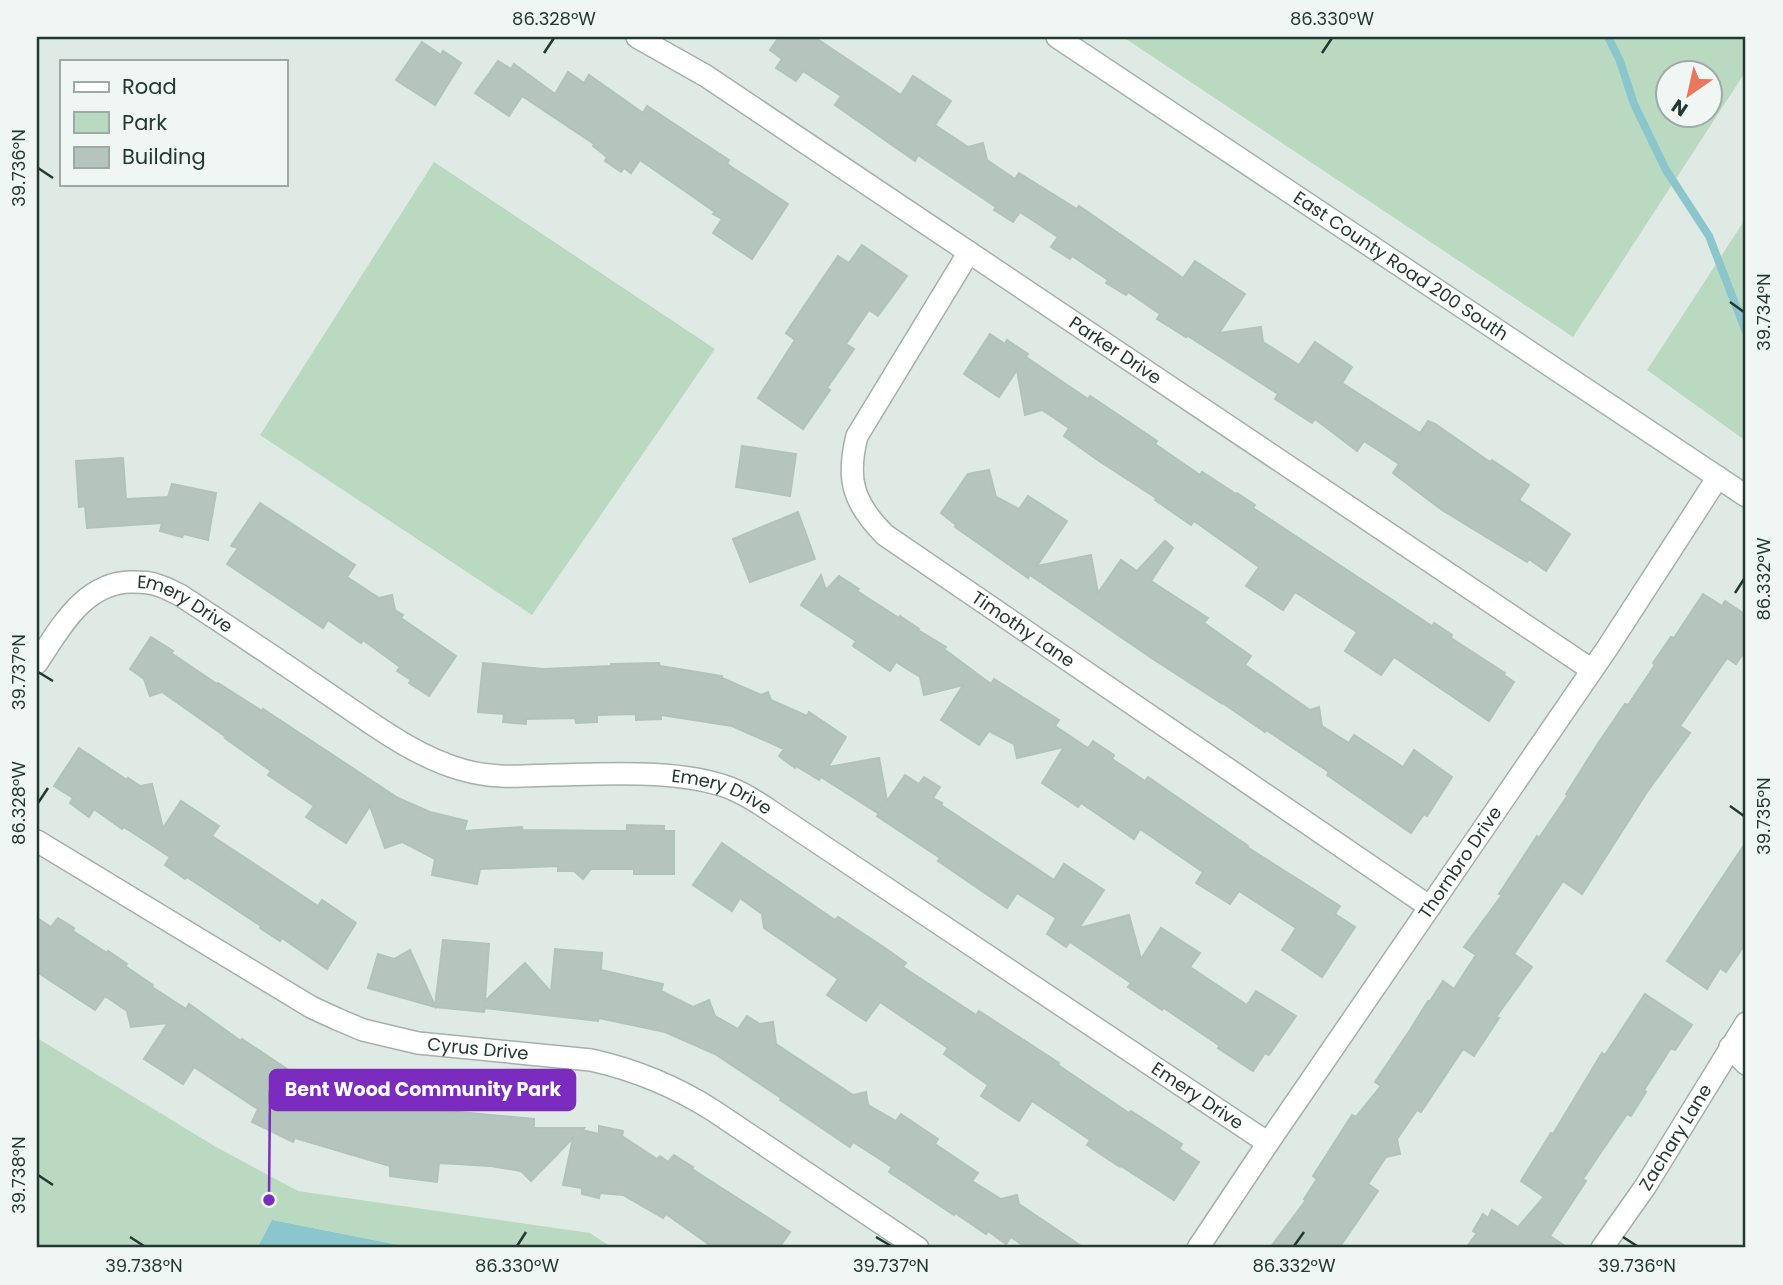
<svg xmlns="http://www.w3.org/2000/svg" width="1783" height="1285" viewBox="0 0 1783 1285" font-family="Poppins,sans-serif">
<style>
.green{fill:#b9dac0;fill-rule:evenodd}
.water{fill:#8ac6cc}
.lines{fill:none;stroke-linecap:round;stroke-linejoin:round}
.stream{stroke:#8ac6cc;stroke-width:8}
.building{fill:#b5c4bd;stroke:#b2c3bb;stroke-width:2}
.street-casing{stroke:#a3b1ab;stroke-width:24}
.secondary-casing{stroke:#a0b5ab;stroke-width:24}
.street{stroke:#fff;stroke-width:21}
.secondary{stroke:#fff;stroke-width:21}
.ticks{fill:none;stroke:#223931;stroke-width:2.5}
.labels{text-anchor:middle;stroke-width:5;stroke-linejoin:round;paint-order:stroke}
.street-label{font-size:18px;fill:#223931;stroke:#f0f6f3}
.leader{fill:none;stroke:#7b2cbf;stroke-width:2.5}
.callout-dot{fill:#7b2cbf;stroke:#f0f6f3;stroke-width:2.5}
.callout{fill:#7b2cbf;stroke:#7b2cbf;stroke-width:2.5}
.callout-label{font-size:19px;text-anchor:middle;font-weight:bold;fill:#fff}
.neatline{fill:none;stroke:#223931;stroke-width:2.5}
.ticks-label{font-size:18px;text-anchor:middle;fill:#223931}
</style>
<rect width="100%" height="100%" fill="#dfeae4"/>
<g class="green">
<path d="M 1123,37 L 1746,37 L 1746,71 L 1573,337 ZM 1668,74 L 1710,74 L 1710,116 L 1668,116 Z"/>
<polygon points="434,162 715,349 532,615 260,435"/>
<polygon points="1746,218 1746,441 1647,370"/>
<polygon points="37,1038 216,1147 298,1191 590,1233 613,1248 414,1248 272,1220 257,1248 37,1248"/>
</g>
<polygon class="water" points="272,1220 414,1248 257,1248"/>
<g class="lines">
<polyline class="stream" points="1608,37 1620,61 1634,104 1666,170 1709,236 1746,332"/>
</g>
<g class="building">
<polygon points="779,37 814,37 901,95 913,76 951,101 935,125 968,147 983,143 987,160 1015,179 1019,173 1077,209 1079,206 1183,278 1195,261 1245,294 1219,333 1261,327 1263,342 1299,365 1315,342 1352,367 1342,383 1420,433 1428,421 1435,424 1490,462 1492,460 1529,485 1519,500 1570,534 1546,571 1529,559 1527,562 1442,510 1393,473 1399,464 1364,441 1357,451 1315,419 1312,423 1275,399 1278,394 1188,336 1186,337 1157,319 1160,314 1128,292 1126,295 1106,283 1108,280 1072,256 1070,259 1051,247 1058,237 1020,212 1013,222 994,210 996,207 918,155 915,161 835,105 841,96 803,71 796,81 776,68 782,59 770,50"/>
<polygon points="422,42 441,55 443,51 461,63 435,105 396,80"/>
<polygon points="498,61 511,69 514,64 555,94 568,72 584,83 589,75 643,113 647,106 729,160 727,164 788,204 752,259 713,233 722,219 713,214 715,212 640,160 631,173 624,168 621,172 605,161 607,157 593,146 594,144 522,96 509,116 475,93"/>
<polygon points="862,245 907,276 878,316 869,310 846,344 854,349 827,388 830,390 803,429 758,398 795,340 786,333 823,278 838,256 849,263"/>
<polygon points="990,334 1005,344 1007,340 1028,354 1026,357 1088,399 1090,396 1138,428 1157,441 1155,444 1200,475 1202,472 1236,494 1237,493 1255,505 1253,508 1432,626 1434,623 1452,635 1451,638 1505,673 1504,675 1514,682 1489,721 1394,657 1381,675 1345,651 1357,632 1295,592 1283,610 1246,586 1259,567 1194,521 1191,525 1155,500 1156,498 1096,459 1064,436 1069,428 1042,410 1025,415 1017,370 999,397 964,374"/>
<polygon points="742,446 796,454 790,496 736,487"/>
<polygon points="123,458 126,499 168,497 172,484 216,493 208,540 184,534 182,537 160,531 162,523 87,528 85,506 79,507 76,461"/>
<polygon points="989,470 996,497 1019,509 1028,496 1067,521 1037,566 1091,555 1098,593 1121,560 1137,571 1165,541 1173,548 1151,581 1208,618 1204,623 1251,656 1245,665 1310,710 1319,707 1322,726 1349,743 1354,735 1403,767 1414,750 1452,777 1427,816 1424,814 1411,833 1327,775 1329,772 1266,730 1265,732 1221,702 1221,703 1153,659 1030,575 1028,578 955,527 956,525 941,513 968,474"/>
<polygon points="260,503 355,565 347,577 379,598 392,595 395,610 403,615 401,618 456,656 429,696 409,683 411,680 397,671 400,667 363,640 361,643 328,620 323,628 227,564 238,548 231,546"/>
<polygon points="798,512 815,559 750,582 733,539"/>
<polygon points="821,575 826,590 839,576 859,589 857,591 899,618 900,616 919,629 918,630 946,647 944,649 991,684 994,679 1059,720 1055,726 1088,748 1093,741 1114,755 1112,759 1145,781 1148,777 1248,846 1247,847 1340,906 1335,914 1355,927 1322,977 1282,950 1296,928 1239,891 1230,904 1196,883 1203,872 1140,829 1134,839 1081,803 1078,807 1042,783 1064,747 1017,758 1014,744 989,731 979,745 941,720 963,685 924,695 920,677 896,662 890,671 853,646 856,641 801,605"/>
<polygon points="1703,594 1722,606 1725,601 1746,615 1746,649 1736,664 1727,658 1680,726 1690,733 1647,792 1582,894 1563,881 1514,954 1532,967 1496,1017 1499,1018 1474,1056 1463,1049 1421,1112 1417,1110 1397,1139 1400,1154 1386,1157 1368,1184 1378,1191 1339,1248 1270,1248 1306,1200 1304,1199 1317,1179 1313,1176 1352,1115 1356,1117 1381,1086 1375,1082 1410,1030 1428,1001 1430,1001 1443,981 1454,989 1476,955 1464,947 1502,895 1499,894 1537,836 1539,838 1568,795 1566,794 1599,742 1625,704 1628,705 1655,665 1653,663 1671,637 1674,638"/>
<polygon points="151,637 173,651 171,653 217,684 218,683 262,711 263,709 398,798 430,812 467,821 464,831 522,827 523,830 627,831 627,825 664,826 664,831 674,831 674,874 634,874 634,869 591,869 583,879 574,871 558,871 558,866 480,869 477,884 432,875 435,859 412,847 415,839 410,846 402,842 385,848 370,806 346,843 306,817 314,806 268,775 271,771 225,738 226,737 162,692 150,696 144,679 130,669"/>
<polygon points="483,663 543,669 611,666 611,664 659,663 660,666 722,676 722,678 761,695 768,692 771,700 807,716 809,712 846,737 828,767 879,758 887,801 905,775 919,784 924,777 940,787 933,798 942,803 941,805 1054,880 1064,864 1104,890 1079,928 1129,915 1141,959 1161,928 1200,953 1190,967 1247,1005 1256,991 1296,1016 1269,1055 1265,1053 1253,1071 1218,1048 1220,1046 1164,1008 1162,1010 1128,987 1131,983 1070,942 1066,947 1047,934 1056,918 1017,893 1007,908 938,861 940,858 877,816 879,814 821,777 819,780 796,766 795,768 779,756 784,749 732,726 661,715 661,719 636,720 636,714 597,715 597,722 576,723 575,718 526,719 526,724 503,722 504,714 478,712"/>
<polygon points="79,748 127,780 128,778 140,786 152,784 163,828 181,801 219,826 212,836 318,906 322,900 356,923 327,969 282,938 280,941 260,928 261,926 187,877 185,879 165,865 170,857 124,827 122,829 94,809 89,817 70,803 73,798 54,786"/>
<polygon points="1746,842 1746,943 1726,972 1720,968 1707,989 1667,961"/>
<polygon points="722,843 835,920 838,917 885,948 906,963 903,967 976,1015 979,1011 1059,1063 1058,1065 1129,1113 1131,1111 1182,1144 1179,1149 1199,1162 1174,1200 1121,1166 1120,1167 1087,1145 1090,1140 1032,1101 1019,1121 981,1096 988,1085 944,1054 948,1048 880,1002 866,1021 827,995 838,979 764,928 762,914 740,898 732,911 693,885"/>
<polygon points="37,918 51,927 58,918 74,928 73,931 107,953 108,951 127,964 125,966 153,985 152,987 186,1009 189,1004 241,1041 242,1039 299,1077 300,1074 321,1085 319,1089 364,1103 366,1099 384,1105 534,1119 534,1128 584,1128 582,1130 599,1134 599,1126 623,1131 622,1136 657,1159 660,1156 668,1162 674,1155 693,1167 692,1169 790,1232 779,1248 714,1248 666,1214 663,1218 623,1195 600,1193 599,1198 582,1194 582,1188 563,1185 573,1138 531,1181 521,1171 491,1166 439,1163 437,1182 390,1176 390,1166 295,1138 293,1142 252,1122 258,1109 194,1067 183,1084 144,1059 168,1023 131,1027 127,1011 105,996 95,1010 37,972"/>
<polygon points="443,940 489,944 485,1001 525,963 551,992 555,949 602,953 601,970 663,984 661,991 693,1007 709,1000 715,1016 738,1029 747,1016 760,1024 773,1022 776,1044 853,1095 866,1092 868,1105 896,1121 901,1114 938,1139 935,1144 978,1173 972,1181 1001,1199 1017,1195 1019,1204 1084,1248 1027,1248 1011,1237 1006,1244 988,1231 986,1234 955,1213 954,1215 889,1172 892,1167 853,1142 850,1147 780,1100 781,1098 715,1054 665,1032 599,1018 598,1021 485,1008 484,1012 435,1007 368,988 378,954 394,959 410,950 435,1006"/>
<polygon points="1645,994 1692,1025 1675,1050 1671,1048 1644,1090 1646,1092 1631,1116 1627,1114 1595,1161 1583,1179 1586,1181 1550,1236 1568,1248 1466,1248 1477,1233 1473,1231 1483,1214 1488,1218 1492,1210 1518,1227 1544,1197 1521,1181 1551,1133 1553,1134 1602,1053 1605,1055"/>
</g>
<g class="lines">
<defs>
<g id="street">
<path id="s1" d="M 637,37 L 706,76 L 1592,670"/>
<path id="s2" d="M 969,252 L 857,436 C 846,479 853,503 885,535 L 1430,907"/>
<path id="s3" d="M 37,663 C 60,628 85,581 133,582 C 142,582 151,582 160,586 C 167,588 173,592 180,595 C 232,629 283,663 334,698 C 374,725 416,757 463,770 C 494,779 520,776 552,775 C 607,774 679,769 730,788 C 745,794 759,803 772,812 L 1268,1143"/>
<path id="s4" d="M 37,841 L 311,1007 L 337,1019 L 363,1030 L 418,1043 L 591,1060 C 636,1070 675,1086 714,1111 L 918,1248"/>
<polyline points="1730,1047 1746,1064"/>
<path id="s5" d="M 1198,1248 L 1268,1143 L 1608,647 L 1718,477"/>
<path id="s6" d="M 1602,1248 L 1645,1187 L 1746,1023"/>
</g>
<g id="secondary">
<path id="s7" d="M 1057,37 L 1746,496"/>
</g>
</defs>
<use href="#street" class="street-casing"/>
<use href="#secondary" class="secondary-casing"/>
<use href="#street" class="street"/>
<use href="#secondary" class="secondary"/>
</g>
<path class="ticks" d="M 544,53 L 554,38M 1322,53 L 1332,38M 38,168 L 53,178M 1730,302 L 1744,312M 1735,593 L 1744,579M 38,672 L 53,681M 38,803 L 48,788M 1730,806 L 1744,816M 38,1175 L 53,1185M 130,1237 L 144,1246M 876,1237 L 891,1246M 1623,1237 L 1637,1246M 517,1246 L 526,1232M 1294,1246 L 1304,1232"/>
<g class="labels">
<g class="street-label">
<text dy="6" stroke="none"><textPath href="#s7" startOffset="413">East County Road 200 South</textPath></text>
<text dy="6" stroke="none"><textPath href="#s1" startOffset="572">Parker Drive</textPath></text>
<text dy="6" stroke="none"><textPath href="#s3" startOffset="189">Emery Drive</textPath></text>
<text dy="6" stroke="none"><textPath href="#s2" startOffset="492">Timothy Lane</textPath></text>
<text dy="6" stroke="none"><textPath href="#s3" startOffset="777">Emery Drive</textPath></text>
<text dy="6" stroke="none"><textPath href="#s5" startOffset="466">Thornbro Drive</textPath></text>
<text dy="6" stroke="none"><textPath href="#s4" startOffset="494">Cyrus Drive</textPath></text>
<text dy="6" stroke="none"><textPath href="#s3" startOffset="1344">Emery Drive</textPath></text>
<text dy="6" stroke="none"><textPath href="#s6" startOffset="133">Zachary Lane</textPath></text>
</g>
</g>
<path class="leader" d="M269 1200L270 1090"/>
<circle class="callout-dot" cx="269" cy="1200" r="7"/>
<rect class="callout" x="270" y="1070" width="305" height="40" rx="7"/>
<g class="callout-label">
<text x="423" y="1096">Bent Wood Community Park</text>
</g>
<rect width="1783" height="1285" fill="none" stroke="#f0f6f3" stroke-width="77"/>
<rect x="60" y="60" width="228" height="126" fill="#f0f6f3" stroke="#9eaaa5" stroke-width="2"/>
<rect x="74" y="82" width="35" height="10" fill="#ffffff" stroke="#9eaaa5" stroke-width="2"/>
<text x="122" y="94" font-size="21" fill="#223931">Road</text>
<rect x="74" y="112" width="35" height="21" fill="#b9dac0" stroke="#9eaaa5" stroke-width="2"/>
<text x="122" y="130" font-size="21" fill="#223931">Park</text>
<rect x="74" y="147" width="35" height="21" fill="#b5c4bd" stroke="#9eaaa5" stroke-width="2"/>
<text x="122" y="164" font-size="21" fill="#223931">Building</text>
<g transform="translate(1689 94) rotate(214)"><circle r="33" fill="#f0f6f3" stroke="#9eaaa5" stroke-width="2"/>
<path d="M0-5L12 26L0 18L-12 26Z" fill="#e9775e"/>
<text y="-10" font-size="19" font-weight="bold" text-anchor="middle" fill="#223931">N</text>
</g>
<rect x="38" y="38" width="1706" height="1208" class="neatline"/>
<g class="ticks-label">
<text x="554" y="25">86.328°W</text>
<text x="1332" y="25">86.330°W</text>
<text transform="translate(19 168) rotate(-90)" y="6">39.736°N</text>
<text transform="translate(1764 312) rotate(-90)" y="6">39.734°N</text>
<text transform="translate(1764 579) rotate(-90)" y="6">86.332°W</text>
<text transform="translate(19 672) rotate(-90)" y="6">39.737°N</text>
<text transform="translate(19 803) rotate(-90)" y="6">86.328°W</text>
<text transform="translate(1764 816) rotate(-90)" y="6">39.735°N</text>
<text transform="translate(19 1175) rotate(-90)" y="6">39.738°N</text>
<text x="144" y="1272">39.738°N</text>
<text x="517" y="1272">86.330°W</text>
<text x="891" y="1272">39.737°N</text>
<text x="1294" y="1272">86.332°W</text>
<text x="1637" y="1272">39.736°N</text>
</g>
</svg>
